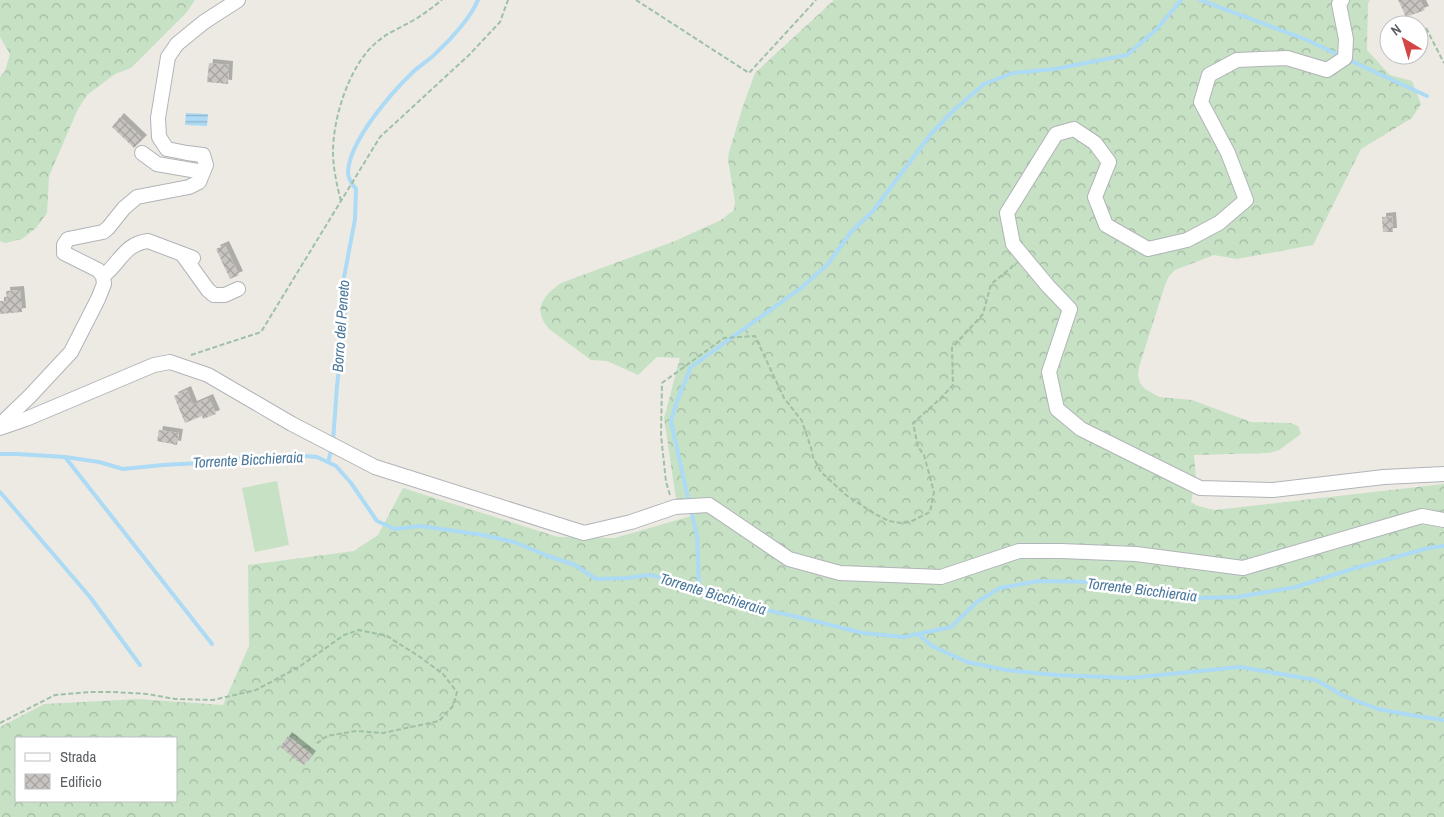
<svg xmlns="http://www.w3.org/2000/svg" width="1444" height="817" viewBox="0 0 1444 817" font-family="'Archivo Narrow',sans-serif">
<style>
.grass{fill:#c6e1c4}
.forest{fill:url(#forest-crowns);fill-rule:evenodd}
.water{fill:url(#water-rules)}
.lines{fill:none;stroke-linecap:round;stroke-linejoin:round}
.stream{stroke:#addaf4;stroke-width:4}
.building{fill:url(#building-cross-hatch);filter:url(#shadow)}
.minor-casing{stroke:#b1b4b8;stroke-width:16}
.path{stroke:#9ec1a6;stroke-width:2;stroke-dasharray:5 2.5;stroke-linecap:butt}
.minor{stroke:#fff;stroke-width:14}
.labels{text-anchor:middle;stroke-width:5;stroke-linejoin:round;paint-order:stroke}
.water-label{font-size:15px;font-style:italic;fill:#49779b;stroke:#fff}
</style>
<defs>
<pattern id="forest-crowns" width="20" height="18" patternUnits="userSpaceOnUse" patternTransform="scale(1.25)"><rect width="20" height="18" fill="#c6e1c4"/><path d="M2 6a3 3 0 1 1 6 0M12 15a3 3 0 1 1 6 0" fill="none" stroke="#a4baa3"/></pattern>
<pattern id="water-rules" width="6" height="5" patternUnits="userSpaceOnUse" patternTransform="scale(1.25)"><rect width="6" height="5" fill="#addaf4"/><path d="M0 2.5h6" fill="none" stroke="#90b4c9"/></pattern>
<pattern id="building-cross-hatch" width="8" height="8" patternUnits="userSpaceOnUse" patternTransform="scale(1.25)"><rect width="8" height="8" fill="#c8c5c1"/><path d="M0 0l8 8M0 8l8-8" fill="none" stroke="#a6a3a0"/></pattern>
<filter id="shadow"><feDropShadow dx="4" dy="-4" stdDeviation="0" flood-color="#0004"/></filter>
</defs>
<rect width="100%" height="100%" fill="#edeae4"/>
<polygon class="grass" points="277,481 289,545 255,552 242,488"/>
<g class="forest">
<polygon points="0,0 195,0 186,13 131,68 115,74 87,95 78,109 49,176 47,213 36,228 22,239 5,243 0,241 0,77 5,71 10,54 0,37"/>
<path d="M 834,0 L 1370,0 L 1368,3 L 1367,50 L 1390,75 L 1412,81 L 1421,104 L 1412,118 L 1361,149 L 1313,245 L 1237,259 L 1214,255 L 1175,270 L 1169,276 L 1165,285 L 1139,367 L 1138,375 L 1140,383 L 1145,389 L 1159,397 L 1192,400 L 1251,422 L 1291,423 L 1298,426 L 1301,434 L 1279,450 L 1269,453 L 1194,455 L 1196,478 L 1191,502 L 1198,506 L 1215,510 L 1444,484 L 1444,817 L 0,817 L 0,727 L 44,704 L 138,699 L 223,705 L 249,646 L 248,565 L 354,551 L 378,535 L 403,488 L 558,537 L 615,538 L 691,516 L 676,499 L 664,418 L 680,358 L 657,357 L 638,375 L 607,361 L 591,360 L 549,329 C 532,309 543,296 561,283 L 675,241 L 721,220 L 734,210 L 735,201 L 728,160 L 729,152 L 743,106 L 755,73 ZM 16,738 L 176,738 L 176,801 L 16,801 Z"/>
</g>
<polygon class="water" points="186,113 208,114 207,126 185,125"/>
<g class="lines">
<g class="stream">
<polyline points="1200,0 1307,40 1341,56"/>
<polyline points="1347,59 1427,96"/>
<path d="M 333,441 L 337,386 L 345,319 L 342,288 L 355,219 L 356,189 C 352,184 348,179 348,172 C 349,141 392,92 414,71 C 422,64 431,59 438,51 C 452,38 471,17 478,0"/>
<polyline points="0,454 17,454 65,457 99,462 123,469 163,465 201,463 253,457 292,455 317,457 336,466 351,483 377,521 395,529 420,526 483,535 514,542 548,556 575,565 596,579 627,578 650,575 699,587 753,607 802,618 863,633 904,637 951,627 977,602 1000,588 1038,581 1103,582 1195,598 1238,597 1296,587 1352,569 1429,548 1444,546"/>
<polyline points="65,457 212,644"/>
<polyline points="328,462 332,448"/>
<polyline points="0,492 90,597 140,665"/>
<polyline points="689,503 671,421 677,401 691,367 801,288 828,264 851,232 873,211 931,134 954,110 984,84 1013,73 1055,69 1127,55 1157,29 1181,0"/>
<polyline points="691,510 697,535 699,587"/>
<polyline points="918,634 932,646 967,662 1006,670 1056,675 1130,678 1240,667 1316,680 1344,696 1378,709 1416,716 1444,720"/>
</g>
</g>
<g class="building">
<polygon points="1398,0 1420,0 1425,10 1406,17"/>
<polygon points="209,63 229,65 228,84 207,82"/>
<polygon points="120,117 143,139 134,148 112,127"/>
<polygon points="1392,216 1393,232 1383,232 1382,217"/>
<polygon points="225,245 239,275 230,279 216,249"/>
<polygon points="20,290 22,312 0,314 0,301 7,301 6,291"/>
<polygon points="187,390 193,405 209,398 216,414 203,419 202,416 185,423 174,396"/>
<polygon points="159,430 179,433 177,445 157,441"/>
<polygon points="288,736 312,755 304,765 280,747"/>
</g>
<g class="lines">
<defs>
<g id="minor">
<polyline points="1342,0 1339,4 1346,39 1345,58 1327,70 1287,58 1237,60 1209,75 1201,102 1228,153 1246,200 1219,223 1187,240 1148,249 1106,225 1095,197 1109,162 1095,143 1074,129 1056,134 1007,213 1013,244 1048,286 1070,309 1049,372 1057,409 1081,429 1200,488 1273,490 1384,477 1444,474"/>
<polyline points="142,153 157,164 203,172"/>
<polyline points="182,254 208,290 214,295 225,295 238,289"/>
<path d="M 103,276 C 120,263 124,244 148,241 L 193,258"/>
<polyline points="0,425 30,396 71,352 98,299 104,284 103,276 98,270 64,253 64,245 68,239 103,232 108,228 124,208 137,197 189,187 199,182 206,165 203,155 187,153 167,149 159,137 158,118 168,57 177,44 204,22 238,0"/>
<polyline points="0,428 26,419 154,365 170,362 208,375 292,424 375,467 584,533 631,522 675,507 709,505 789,559 840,573 941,577 1019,551 1061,551 1136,554 1243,568 1422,516 1444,520"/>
</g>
</defs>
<use href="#minor" class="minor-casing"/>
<g class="path">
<polyline points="636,0 749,73 816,0"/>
<polyline points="1426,28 1444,63"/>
<path d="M 341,201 C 337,186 333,168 333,152 C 333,117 350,63 378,41 C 389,32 402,27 414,20 C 424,14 433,7 442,0"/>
<polyline points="191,355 261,332 380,137 469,55 500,22 508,0"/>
<polyline points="670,495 666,482 661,435 662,383 724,338 755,336 784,398 802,421 811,448 813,457 821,472 846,495 875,514 889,521 901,523 910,522 930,512 934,492 924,455 918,447 913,423 941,398 953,385 952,348 983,314 991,284 1012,267 1013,265"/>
<polyline points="0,723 55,695 90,692 114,692 147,694 175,699 213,700 256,690 299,667 344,635 359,630 387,636 420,657 443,674 457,692 453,706 439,721 383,733 356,731 327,736 316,744"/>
</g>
<use href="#minor" class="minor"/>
</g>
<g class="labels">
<g class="water-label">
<text transform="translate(341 326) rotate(-86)" y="5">Borro del Peneto</text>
<text transform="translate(248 460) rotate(-3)" y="5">Torrente Bicchieraia</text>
<text transform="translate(1142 590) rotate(7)" y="5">Torrente Bicchieraia</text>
<text transform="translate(713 594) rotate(17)" y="5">Torrente Bicchieraia</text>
</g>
</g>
<rect x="15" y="737" width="162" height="65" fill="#ffffff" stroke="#bebfc1"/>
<rect x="25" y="753" width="25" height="8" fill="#ffffff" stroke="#bebfc1"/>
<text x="60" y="762" font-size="15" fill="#5c6063">Strada</text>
<rect x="25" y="774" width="25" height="15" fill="url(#building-cross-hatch)" stroke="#bebfc1"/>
<text x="60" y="787" font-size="15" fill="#5c6063">Edificio</text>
<g transform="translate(1404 40) rotate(322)"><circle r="24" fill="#ffffff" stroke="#bebfc1"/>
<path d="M0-4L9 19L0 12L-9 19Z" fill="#d24645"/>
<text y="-8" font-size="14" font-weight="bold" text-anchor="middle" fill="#5c6063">N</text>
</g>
</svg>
